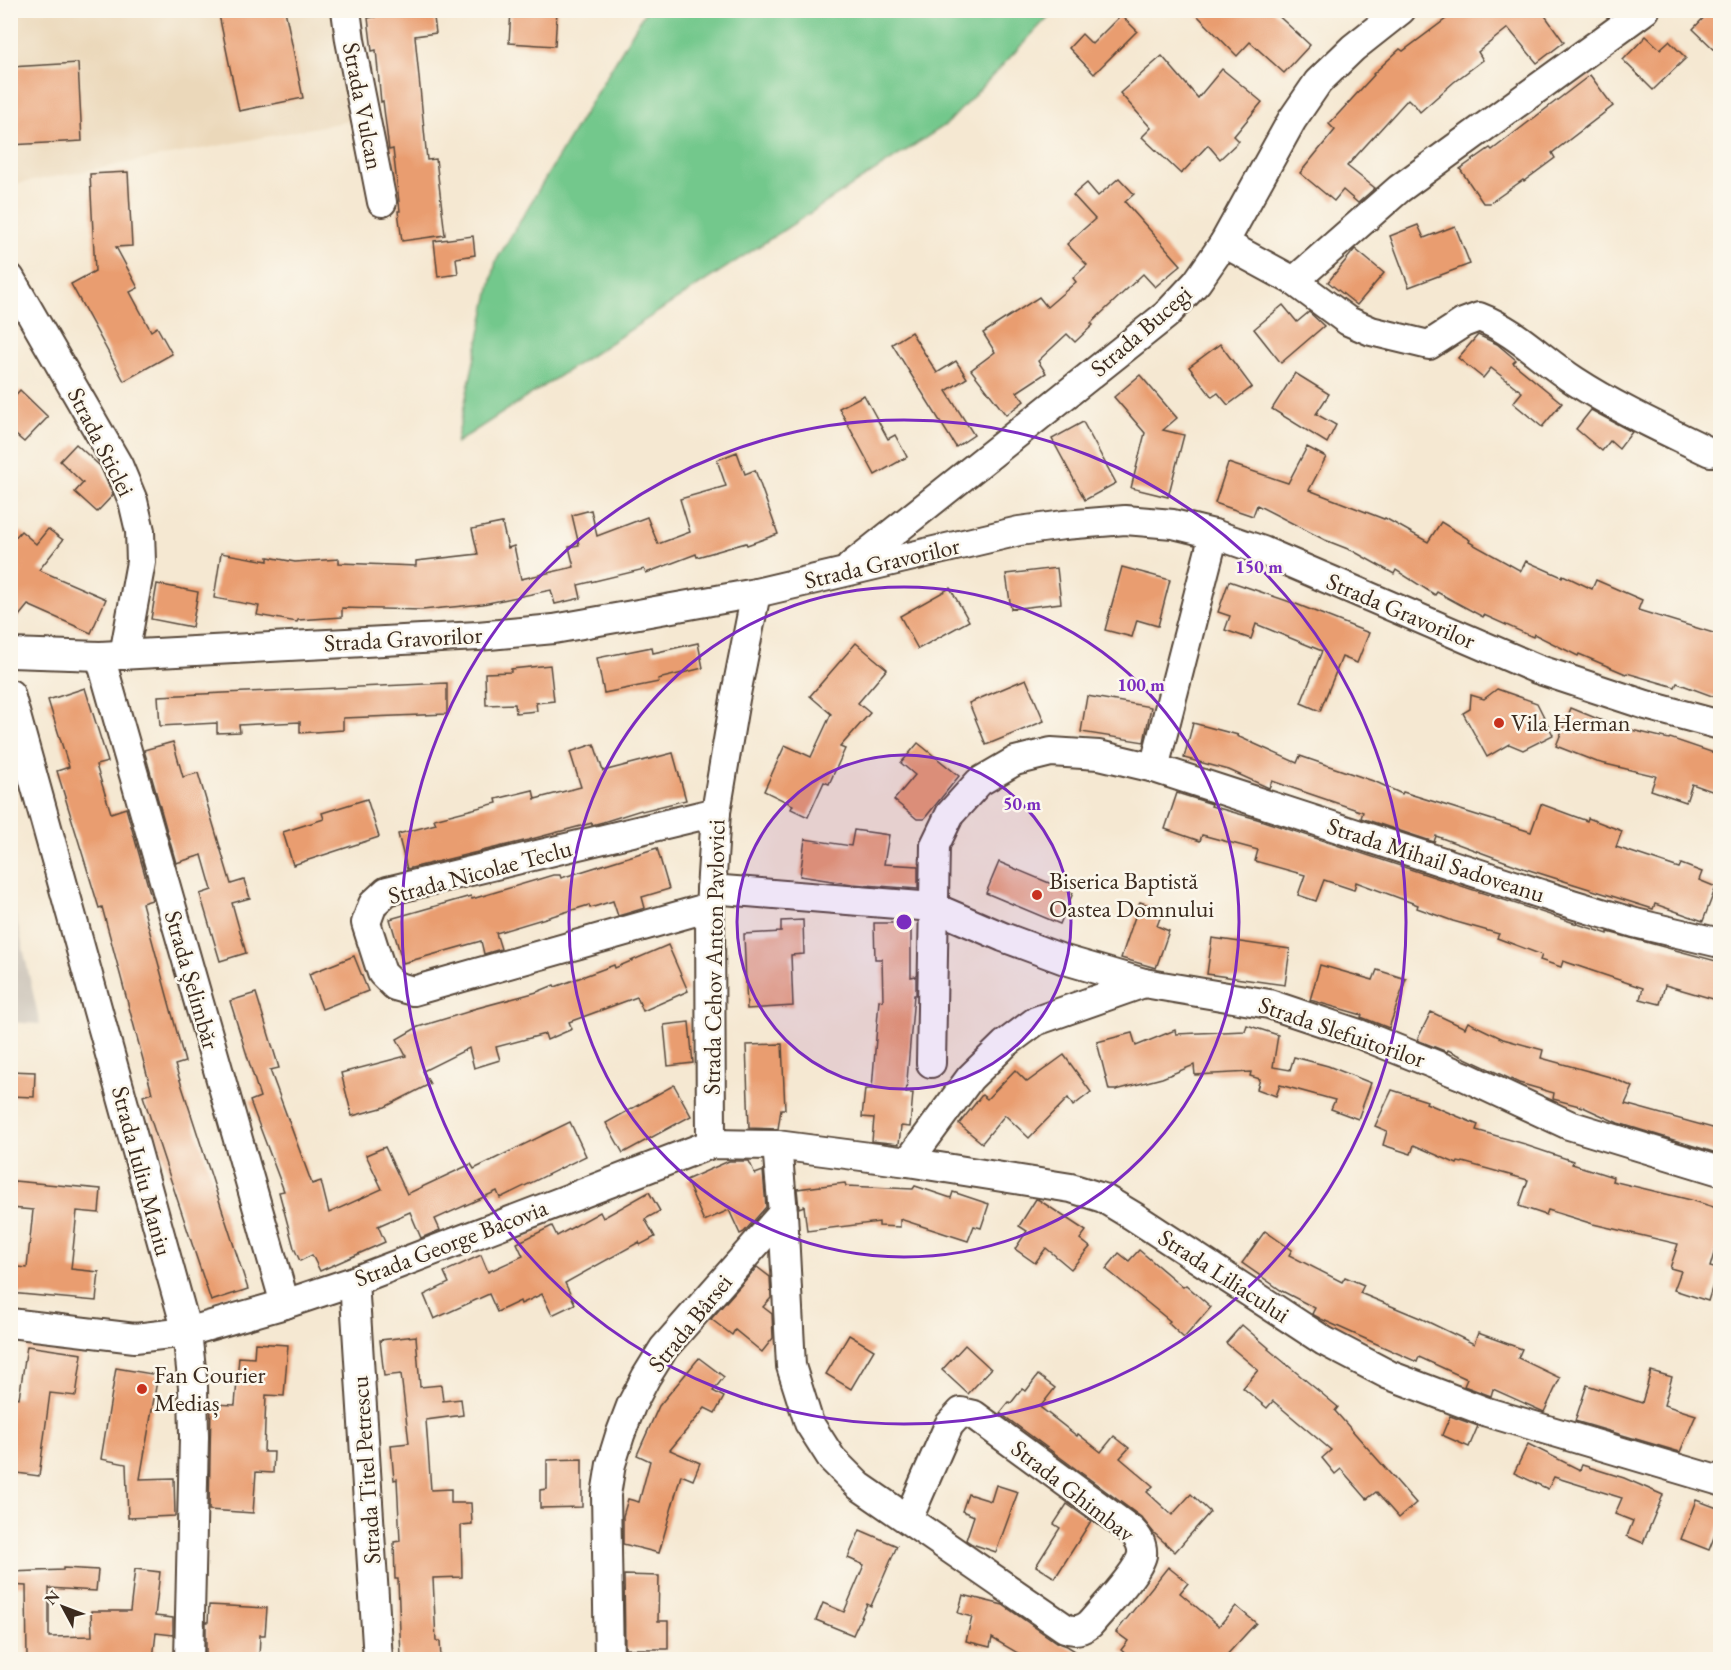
<svg xmlns="http://www.w3.org/2000/svg" width="1731" height="1670" viewBox="0 0 1731 1670" font-family="'EB Garamond',serif">
<style>
.built{fill:#ebd8ba}
.industrial{fill:#cbc3b8}
.green{fill:#73c88c;stroke:#577955;stroke-width:1.5}
.building{fill:#e99d6f}
.lines{fill:none;stroke-linecap:round;stroke-linejoin:round}
.minor-casing{stroke:#574639;stroke-width:32}
.minor{stroke:#fff;stroke-width:28}
.ring{fill:none;stroke:#7b2cbf;stroke-width:3}
.poi-dot{fill:#c8321e;stroke:#fbf7ec;stroke-width:2}
.labels{text-anchor:middle;stroke-width:5;stroke-linejoin:round;paint-order:stroke}
.street-label{font-size:24px;fill:#3b2a1e;stroke:#fbf7ec}
.poi-label{font-size:24px;fill:#3b2a1e;stroke:#fbf7ec;text-anchor:start}
.centre{fill:#7b2cbf;stroke:#fbf7ec;stroke-width:3}
.ring-label{font-size:18px;text-anchor:middle;font-weight:bold;fill:#7b2cbf;stroke:#fbf7ec;stroke-width:5;stroke-linejoin:round;paint-order:stroke}
</style>
<rect width="100%" height="100%" fill="#fbf7ec"/>
<filter id="ink" filterUnits="userSpaceOnUse"><feTurbulence type="fractalNoise" baseFrequency=".0167" numOctaves="2"/><feDisplacementMap in="SourceGraphic" scale="12" xChannelSelector="R" yChannelSelector="G"/><feConvolveMatrix kernelMatrix="1 2 1 2 8 2 1 2 1" color-interpolation-filters="sRGB"/></filter>
<filter id="wash" filterUnits="userSpaceOnUse"><feTurbulence type="fractalNoise" baseFrequency=".008" numOctaves="4" result="noise"/><feDisplacementMap in="SourceGraphic" scale="24" xChannelSelector="R" yChannelSelector="G"/><feGaussianBlur stdDeviation="1.35" result="paint"/><feColorMatrix in="noise" values="0 0 0 0 0 0 0 0 0 0 0 0 0 0 0 0 0 1.4 0 .05"/><feComposite in="paint" operator="in"/></filter>
<g filter="url(#wash)">
<rect width="100%" height="100%" fill="#f5e8d2"/>
<polygon class="built" points="11,11 349,11 365,118 11,185"/>
<polygon class="industrial" points="11,894 40,1024 11,1022"/>
<polygon class="green" points="646,10 1045,10 1049,16 947,124 456,443 496,261"/>
<g id="blocks">
<g class="building">
<polygon points="218,10 285,10 303,98 239,111"/>
<polygon points="372,10 433,10 436,33 415,36 427,160 436,159 445,235 402,241 398,211 400,211 393,149 389,150 383,101 381,102 376,50 372,51 368,18 375,17"/>
<polygon points="511,10 557,10 555,46 509,43"/>
<polygon points="1192,10 1272,10 1310,45 1284,73 1250,42 1237,56"/>
<polygon points="1458,10 1541,10 1564,42 1537,63 1508,28 1478,52 1483,60 1454,82 1420,112 1414,104 1413,104 1408,99 1347,166 1375,188 1358,203 1343,190 1334,201 1300,173 1335,130 1329,124 1374,75 1373,74 1400,49 1403,51"/>
<polygon points="1711,10 1720,10 1720,55 1693,29"/>
<polygon points="1121,15 1137,31 1094,74 1069,48 1082,34 1092,44"/>
<polygon points="1646,36 1660,49 1669,41 1686,58 1653,90 1623,60"/>
<polygon points="1162,56 1198,98 1222,69 1262,102 1234,136 1239,141 1220,159 1208,145 1181,174 1142,137 1151,128 1120,93"/>
<polygon points="78,63 82,141 10,145 10,67"/>
<polygon points="1590,75 1613,106 1552,153 1555,158 1524,181 1523,180 1490,203 1483,203 1460,169 1490,148 1492,150"/>
<polygon points="128,172 132,246 116,247 138,288 130,292 151,331 157,327 172,354 124,381 71,284 95,271 90,174"/>
<polygon points="1119,178 1134,194 1125,202 1181,265 1155,287 1143,274 1091,323 1093,325 1075,342 1067,334 1038,361 1046,373 1017,392 1024,401 1006,415 971,370 995,352 983,333 1039,297 1047,307 1076,282 1073,278 1087,265 1067,244 1095,219 1073,195 1087,183 1098,196"/>
<polygon points="1418,225 1424,238 1455,226 1470,264 1409,287 1390,236"/>
<polygon points="473,236 475,255 456,258 458,274 438,277 434,241"/>
<polygon points="1355,249 1384,273 1357,305 1328,282"/>
<polygon points="1283,305 1297,322 1309,312 1324,326 1281,363 1254,329"/>
<polygon points="911,332 937,373 956,361 967,378 946,391 974,435 956,447 892,344"/>
<polygon points="1478,335 1497,344 1516,360 1513,363 1562,403 1542,427 1513,403 1522,392 1491,368 1483,378 1458,358"/>
<polygon points="1220,344 1252,387 1228,405 1218,393 1212,397 1189,367"/>
<polygon points="1295,373 1329,394 1316,414 1336,425 1327,443 1272,409"/>
<polygon points="1140,375 1177,418 1163,430 1184,435 1168,497 1131,488 1145,433 1114,397"/>
<polygon points="20,390 48,417 24,442 10,430 10,401"/>
<polygon points="864,395 888,439 895,435 907,457 875,475 839,408"/>
<polygon points="1591,410 1632,432 1619,449 1610,441 1602,451 1576,429"/>
<polygon points="1083,422 1116,483 1085,500 1052,439"/>
<polygon points="76,444 100,466 113,495 97,512 75,492 83,483 60,461"/>
<polygon points="1307,447 1326,457 1309,490 1384,519 1385,518 1428,542 1441,522 1470,540 1469,542 1521,571 1526,561 1562,577 1563,575 1592,589 1596,580 1642,600 1638,610 1720,635 1720,699 1677,683 1675,687 1627,673 1626,674 1579,654 1578,656 1534,634 1533,637 1484,615 1483,617 1437,592 1435,595 1396,570 1394,574 1353,551 1325,540 1257,505 1253,516 1215,503 1228,463 1288,483"/>
<polygon points="737,452 745,474 755,470 778,534 747,545 746,543 697,557 696,554 646,573 644,569 578,585 581,598 555,604 551,590 483,604 422,610 342,608 342,617 298,620 297,622 257,615 259,606 214,598 221,553 268,561 268,557 295,562 339,559 339,563 416,566 416,561 478,554 472,529 502,523 508,548 514,546 521,579 574,567 569,547 579,545 572,515 591,510 597,536 647,517 658,544 690,532 680,499 726,486 717,460"/>
<polygon points="48,529 63,540 39,570 106,599 91,633 28,605 10,627 10,543 21,531 36,544"/>
<polygon points="1122,567 1170,580 1158,626 1137,620 1132,637 1105,630"/>
<polygon points="1057,568 1061,603 1011,609 1006,574"/>
<polygon points="1229,581 1296,604 1369,633 1357,663 1342,657 1320,711 1301,703 1322,651 1256,624 1251,639 1225,630 1230,616 1218,612"/>
<polygon points="157,584 198,592 192,627 151,619"/>
<polygon points="950,588 969,621 918,649 900,616"/>
<polygon points="698,643 703,668 658,679 659,682 604,693 597,658 652,647 653,653"/>
<polygon points="856,643 887,669 858,703 870,713 840,747 845,749 829,784 824,782 808,817 791,809 793,805 764,791 785,745 811,757 831,714 810,696"/>
<polygon points="550,665 554,701 536,703 537,711 516,713 515,704 486,705 485,673 511,672 511,669"/>
<polygon points="1026,679 1044,721 986,745 969,703"/>
<polygon points="447,683 447,714 343,718 343,730 300,733 300,722 239,725 240,732 217,733 217,723 160,726 158,696"/>
<polygon points="85,688 108,762 96,765 111,813 126,808 152,900 142,903 185,1062 175,1065 248,1289 211,1301 143,1096 152,1093 102,907 99,908 57,771 69,767 48,700"/>
<polygon points="1497,689 1537,703 1553,735 1523,750 1509,744 1487,757 1463,713 1470,709 1471,695 1484,699"/>
<polygon points="1087,696 1151,707 1144,742 1081,732"/>
<polygon points="1571,708 1615,726 1669,739 1670,738 1720,755 1720,794 1692,784 1686,802 1651,790 1656,776 1597,762 1556,746"/>
<polygon points="1193,723 1238,735 1237,736 1297,763 1300,756 1376,782 1402,794 1403,792 1531,832 1541,804 1587,821 1588,818 1622,831 1616,847 1679,868 1681,864 1702,872 1699,880 1716,887 1703,921 1655,904 1653,909 1526,869 1436,836 1434,842 1361,818 1363,812 1272,781 1269,788 1229,770 1184,758"/>
<polygon points="173,742 183,777 198,773 231,884 244,880 250,898 232,903 246,953 220,961 200,894 212,890 202,855 176,863 144,750"/>
<polygon points="918,743 959,776 924,819 917,819 894,800 915,775 901,763"/>
<polygon points="594,744 603,771 673,753 686,800 642,811 641,810 603,822 592,825 592,823 528,840 407,869 398,834 436,824 434,819 497,803 496,799 533,790 535,799 581,787 570,752"/>
<polygon points="1177,793 1212,804 1211,806 1257,819 1608,934 1608,932 1720,962 1720,1001 1665,985 1660,1004 1640,999 1643,988 1563,961 1561,967 1540,960 1542,955 1497,938 1499,934 1453,921 1417,908 1418,905 1356,882 1354,890 1324,880 1316,901 1298,895 1305,875 1255,861 1258,850 1202,835 1200,841 1165,829"/>
<polygon points="367,799 379,837 293,865 283,832 324,819 322,813"/>
<polygon points="854,830 889,835 884,864 918,866 918,889 852,884 800,876 805,839 851,846"/>
<polygon points="657,848 669,889 642,897 645,908 618,916 613,901 590,908 589,905 496,933 501,949 484,954 481,941 403,963 390,919 471,896 472,899 553,875 560,875 561,878"/>
<polygon points="999,862 1073,893 1060,924 986,893"/>
<polygon points="1140,902 1163,910 1157,926 1169,931 1156,968 1121,958"/>
<polygon points="803,920 804,954 791,955 793,1006 747,1009 744,934 781,932 781,921"/>
<polygon points="874,923 911,923 911,977 916,976 916,995 914,995 906,1093 913,1093 910,1127 901,1126 899,1144 872,1141 874,1118 862,1117 865,1089 872,1089 879,1000 883,1001 882,959 875,959"/>
<polygon points="1212,938 1290,949 1285,985 1207,974"/>
<polygon points="668,945 688,991 643,1011 637,997 569,1022 572,1029 547,1040 545,1034 496,1047 500,1060 474,1068 469,1048 423,1071 430,1084 385,1107 352,1116 341,1073 406,1056 397,1039 418,1027 471,1011 470,1010 537,992 554,985 555,987 614,965 615,968"/>
<polygon points="354,956 368,991 322,1009 309,974"/>
<polygon points="1320,965 1373,980 1377,970 1406,979 1389,1028 1361,1017 1362,1015 1310,1000"/>
<polygon points="256,993 279,1068 270,1070 312,1184 321,1181 329,1213 382,1189 366,1155 385,1147 407,1194 471,1164 474,1169 570,1122 586,1156 500,1198 497,1191 435,1219 440,1230 421,1238 410,1212 378,1226 385,1242 320,1271 312,1255 300,1261 294,1248 279,1192 284,1191 250,1101 260,1097 230,1001"/>
<polygon points="1431,1012 1465,1028 1468,1022 1503,1039 1543,1050 1541,1058 1610,1077 1633,1087 1625,1104 1720,1130 1720,1154 1618,1123 1583,1107 1553,1099 1554,1093 1519,1083 1448,1050 1447,1052 1417,1040"/>
<polygon points="689,1022 693,1063 668,1066 664,1025"/>
<polygon points="1247,1025 1278,1035 1273,1067 1290,1070 1294,1057 1328,1066 1371,1083 1358,1119 1331,1109 1335,1100 1280,1085 1276,1096 1257,1089 1260,1079 1250,1076 1251,1072 1195,1075 1194,1065 1162,1078 1116,1090 1109,1090 1097,1042 1132,1033 1136,1046 1175,1030 1176,1034 1245,1031"/>
<polygon points="782,1044 785,1109 781,1109 778,1129 749,1128 746,1045"/>
<polygon points="1064,1055 1091,1092 1073,1106 1068,1098 1029,1138 1005,1115 982,1143 959,1124 982,1095 987,1099 1015,1070 1027,1082"/>
<polygon points="10,1071 35,1072 34,1097 10,1096"/>
<polygon points="674,1085 691,1116 623,1153 606,1123"/>
<polygon points="1392,1090 1427,1101 1426,1103 1478,1125 1476,1130 1525,1144 1525,1145 1573,1161 1572,1164 1613,1177 1612,1181 1691,1200 1720,1209 1720,1233 1710,1267 1718,1269 1708,1301 1674,1290 1681,1271 1670,1268 1678,1244 1593,1224 1548,1210 1546,1215 1519,1206 1528,1180 1463,1162 1462,1163 1458,1162 1457,1164 1414,1145 1411,1154 1383,1145 1387,1131 1375,1126"/>
<polygon points="729,1161 749,1161 755,1174 763,1171 766,1207 744,1232 740,1234 729,1210 704,1221 686,1180"/>
<polygon points="14,1181 101,1189 99,1213 77,1211 71,1269 99,1272 96,1301 10,1293 10,1266 27,1268 33,1210 11,1208"/>
<polygon points="845,1183 846,1186 913,1189 915,1186 951,1198 953,1192 989,1204 981,1228 974,1226 968,1241 900,1219 900,1227 879,1226 879,1222 807,1231 804,1206 799,1208 797,1189"/>
<polygon points="649,1192 660,1211 645,1219 655,1237 640,1245 639,1242 565,1283 575,1304 552,1315 542,1294 521,1304 520,1301 497,1312 489,1294 434,1319 424,1295 449,1283 444,1272 481,1255 488,1272 523,1256 517,1243 552,1226 557,1236 600,1212 603,1218"/>
<polygon points="1036,1199 1039,1200 1086,1231 1080,1239 1090,1247 1071,1269 1046,1248 1035,1263 1015,1249 1027,1231 1019,1226"/>
<polygon points="1265,1231 1292,1250 1289,1255 1342,1282 1345,1277 1364,1285 1360,1293 1420,1318 1474,1344 1478,1333 1522,1349 1518,1358 1560,1378 1544,1412 1493,1389 1491,1396 1464,1386 1467,1379 1419,1357 1417,1362 1321,1319 1312,1314 1315,1308 1282,1291 1242,1263"/>
<polygon points="1139,1250 1183,1287 1186,1285 1211,1307 1184,1338 1168,1323 1170,1321 1106,1269 1119,1253 1129,1261"/>
<polygon points="757,1267 770,1277 771,1298 763,1307 772,1314 773,1338 762,1352 735,1330 732,1335 711,1319"/>
<polygon points="1242,1325 1269,1348 1268,1349 1338,1407 1335,1411 1416,1503 1399,1518 1376,1492 1367,1499 1341,1469 1335,1474 1322,1458 1331,1450 1273,1401 1267,1408 1243,1388 1258,1370 1226,1343"/>
<polygon points="849,1335 874,1350 851,1389 826,1374"/>
<polygon points="416,1336 420,1387 441,1385 443,1401 461,1399 463,1415 426,1420 431,1490 451,1489 451,1503 471,1503 472,1524 461,1525 462,1577 433,1578 436,1641 440,1641 441,1659 401,1659 398,1579 395,1579 394,1542 400,1541 397,1479 394,1480 391,1445 409,1443 401,1374 384,1376 380,1340"/>
<polygon points="255,1343 288,1345 284,1396 266,1395 264,1452 274,1452 273,1473 256,1472 253,1513 209,1510 211,1404 235,1405 239,1357 254,1358"/>
<polygon points="965,1345 991,1369 968,1394 942,1370"/>
<polygon points="27,1346 82,1354 76,1396 50,1393 39,1476 10,1472 10,1397 19,1398"/>
<polygon points="699,1358 724,1377 713,1391 724,1397 715,1413 705,1408 670,1450 700,1463 693,1480 681,1475 659,1553 623,1544 623,1516 628,1499 639,1502 650,1461 637,1455 659,1406"/>
<polygon points="116,1368 158,1375 140,1479 174,1478 175,1516 128,1518 126,1464 101,1459"/>
<polygon points="1651,1371 1672,1377 1664,1405 1696,1415 1680,1452 1575,1421 1587,1385 1642,1403"/>
<polygon points="1038,1375 1055,1388 1040,1407 1077,1436 1078,1434 1101,1452 1114,1436 1129,1448 1120,1458 1153,1486 1147,1492 1172,1515 1191,1494 1210,1512 1175,1552 1154,1533 1141,1517 1000,1413 1009,1402 1011,1403 1022,1389 1026,1391"/>
<polygon points="1450,1416 1478,1426 1469,1447 1442,1435"/>
<polygon points="1528,1444 1580,1470 1582,1465 1624,1478 1663,1495 1643,1543 1627,1536 1633,1521 1615,1514 1622,1498 1554,1477 1548,1489 1514,1473"/>
<polygon points="582,1459 582,1507 540,1508 540,1490 547,1489 547,1460"/>
<polygon points="996,1485 1018,1492 996,1552 972,1544 966,1540 974,1516 962,1511 968,1494 991,1501"/>
<polygon points="1696,1500 1720,1509 1720,1522 1709,1550 1681,1539"/>
<polygon points="1067,1504 1091,1521 1055,1578 1036,1566 1060,1528 1054,1524"/>
<polygon points="860,1530 897,1546 871,1606 867,1604 853,1635 816,1620 823,1603 844,1612 864,1565 848,1558"/>
<polygon points="1168,1567 1188,1583 1180,1593 1219,1626 1236,1606 1256,1623 1223,1659 1132,1659 1121,1650 1128,1641 1116,1632"/>
<polygon points="63,1568 98,1570 96,1591 49,1588 49,1637 92,1636 91,1611 130,1611 135,1569 160,1572 155,1616 173,1618 173,1635 156,1633 153,1659 27,1659 26,1586 10,1585 10,1572 63,1570"/>
<polygon points="624,1575 659,1576 658,1621 668,1621 668,1649 625,1649"/>
<polygon points="963,1595 1003,1605 1056,1642 1067,1646 1088,1659 1028,1659 992,1638 990,1647 966,1641 972,1617 958,1613"/>
<polygon points="209,1605 267,1608 265,1635 260,1635 259,1659 206,1659 206,1622 208,1622"/>
</g>
</g>
</g>
<g filter="url(#ink)">
<use href="#blocks" fill-opacity="0" stroke="#574639" stroke-width="1.5"/>
<g class="lines">
<defs>
<g id="minor">
<polyline points="346,10 350,40 382,202"/>
<path d="M 1224,243 L 1294,281 L 1348,321 L 1371,331 L 1429,345 L 1463,323 L 1479,317 C 1516,331 1542,360 1575,381 C 1618,409 1665,430 1710,452"/>
<polyline points="10,278 118,465 133,501 140,531 141,562 124,655"/>
<polyline points="1294,281 1399,189 1645,10"/>
<polyline points="851,566 1166,315 1197,282 1224,243 1292,120 1318,82 1353,48 1401,10"/>
<polyline points="10,653 100,656 478,636 554,629 756,593 1019,531 1064,525 1125,520 1173,524 1214,534 1263,551 1537,669 1646,705 1720,725"/>
<polyline points="100,656 285,1304"/>
<polyline points="10,694 187,1332 193,1387 194,1437 189,1660"/>
<polyline points="1154,768 1214,534"/>
<polyline points="711,889 933,907 1003,937 1065,960 1144,983 1269,1004 1359,1034 1466,1077 1569,1125 1720,1171"/>
<polyline points="710,907 413,991 395,986 382,973 366,923 373,904 387,891 716,812"/>
<polyline points="931,1063 935,845 950,814 979,782 1015,761 1051,752 1099,755 1154,768 1572,904 1635,923 1720,943"/>
<polyline points="711,1144 710,907 716,812 735,699 756,593"/>
<path d="M 777,1145 L 783,1213 L 791,1366 L 809,1423 L 832,1459 L 859,1486 L 1065,1628 C 1075,1632 1082,1630 1090,1624 C 1103,1608 1138,1573 1142,1555 C 1143,1544 1138,1537 1131,1530 L 974,1415 L 961,1412 L 949,1425 L 908,1519"/>
<polyline points="908,1162 970,1078 1005,1044 1036,1021 1144,983"/>
<polyline points="354,1281 378,1660"/>
<polyline points="10,1323 135,1338 187,1332 285,1304 354,1281 711,1144 777,1145 908,1162 1071,1188 1103,1198 1133,1216 1324,1341 1389,1375 1487,1412 1720,1481"/>
<polyline points="609,1660 606,1495 611,1464 620,1435 631,1406 646,1377 664,1348 783,1213"/>
</g>
</defs>
<use href="#minor" class="minor-casing"/>
<use href="#minor" class="minor"/>
</g>
</g>
<circle cx="904" cy="922" r="167" fill="#7b2cbf" fill-opacity=".12"/>
<g class="ring">
<circle cx="904" cy="922" r="167"/>
<circle cx="904" cy="922" r="335"/>
<circle cx="904" cy="922" r="502"/>
</g>
<g class="poi-dot">
<circle cx="1499" cy="723" r="6"/>
<circle cx="1037" cy="895" r="6"/>
<circle cx="142" cy="1389" r="6"/>
</g>
<g class="labels">
<g class="street-label">
<text transform="translate(363 106) rotate(79)" y="8">Strada Vulcan</text>
<text transform="translate(1141 331) rotate(-41)" y="8">Strada Bucegi</text>
<text transform="translate(101 442) rotate(63)" y="8">Strada Sticlei</text>
<text transform="translate(882 563) rotate(-13)" y="8">Strada Gravorilor</text>
<text transform="translate(1401 611) rotate(23)" y="8">Strada Gravorilor</text>
<text transform="translate(403 639) rotate(-3)" y="8">Strada Gravorilor</text>
<text transform="translate(1436 860) rotate(18)" y="8">Strada Mihail Sadoveanu</text>
<text transform="translate(480 872) rotate(-15)" y="8">Strada Nicolae Teclu</text>
<text transform="translate(714 957) rotate(-89)" y="8">Strada Cehov Anton Pavlovici</text>
<text transform="translate(192 980) rotate(74)" y="8">Strada Șelimbăr</text>
<text transform="translate(1342 1032) rotate(19)" y="8">Strada Slefuitorilor</text>
<text transform="translate(142 1171) rotate(75)" y="8">Strada Iuliu Maniu</text>
<text transform="translate(451 1243) rotate(-21)" y="8">Strada George Bacovia</text>
<text transform="translate(1224 1276) rotate(33)" y="8">Strada Liliacului</text>
<text transform="translate(690 1323) rotate(-51)" y="8">Strada Bârsei</text>
<text transform="translate(366 1470) rotate(-94)" y="8">Strada Titel Petrescu</text>
<text transform="translate(1073 1491) rotate(38)" y="8">Strada Ghimbav</text>
</g>
<g class="poi-label">
<text x="1511" y="731">Vila Herman</text>
<text x="1049" y="889">Biserica Baptistă<tspan x="1049" dy="28">Oastea Domnului</tspan></text>
<text x="154" y="1383">Fan Courier<tspan x="154" dy="28">Mediaș</tspan></text>
</g>
</g>
<circle cx="904" cy="922" r="9" class="centre"/>
<g class="ring-label">
<text x="1259" y="573">150 m</text>
<text x="1141" y="691">100 m</text>
<text x="1022" y="810">50 m</text>
</g>
<rect width="1731" height="1670" fill="none" stroke="#fbf7ec" stroke-width="36"/>
<g transform="translate(63 1607) rotate(311)" stroke="#fbf7ec" stroke-width="4.5" paint-order="stroke">
<path d="M0-4.5L10 22L0 15L-10 22Z" fill="#3b2a1e"/>
<text y="-9" font-size="16" font-weight="bold" text-anchor="middle" fill="#3b2a1e">N</text>
</g>
</svg>
